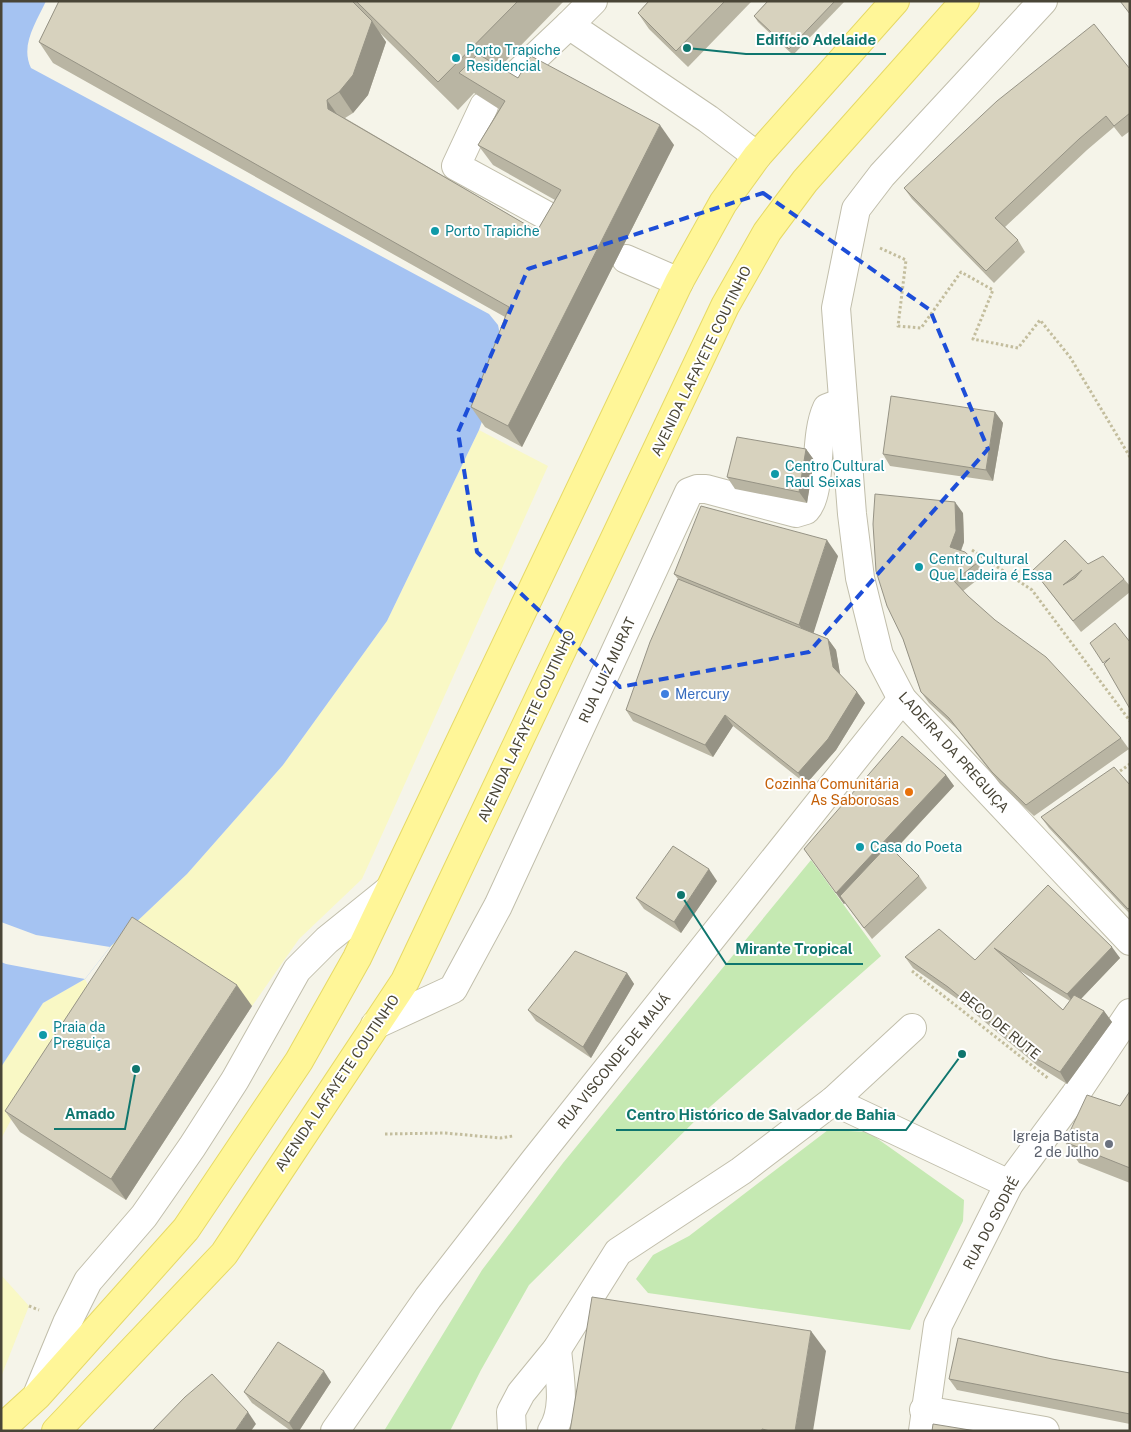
<svg xmlns="http://www.w3.org/2000/svg" width="1131" height="1432" viewBox="0 0 1131 1432" font-family="'Public Sans',sans-serif">
<style>
.green{fill:#c5e9b2}
.sand{fill:#f9f8c5}
.water{fill:#a5c3f2}
.pier{fill:#f5f4e9}
.lines{fill:none;stroke-linecap:round;stroke-linejoin:round}
.minor-casing{stroke:#c1beab;stroke-width:30}
.major-casing{stroke:#e6d966;stroke-width:30}
.path{stroke:#c3bd9d;stroke-width:3;stroke-dasharray:2.5 2.5;stroke-linecap:butt}
.minor{stroke:#fff;stroke-width:28}
.major{stroke:#fff698;stroke-width:28}
.wall{fill:#b9b5a3;fill-rule:evenodd}
.shaded-wall{fill:#969385}
.building{fill:#d7d2be;stroke:#969385;fill-rule:evenodd}
.marked{fill:none;stroke:#1d4ed8;stroke-width:4;stroke-dasharray:10 6;stroke-linejoin:round}
.culture-dot{fill:#0f9aa8;stroke:#fff;stroke-width:2}
.shop-dot{fill:#3f7fe0;stroke:#fff;stroke-width:2}
.food-dot{fill:#e8710a;stroke:#fff;stroke-width:2}
.worship-dot{fill:#6b7280;stroke:#fff;stroke-width:2}
.labels{text-anchor:middle;stroke-width:4;stroke-linejoin:round;paint-order:stroke}
.culture-label{font-size:14px;fill:#0d838f;stroke:#fff;text-anchor:start}
.street-label{font-size:14px;fill:#494537;stroke:#fff}
.shop-label{font-size:14px;fill:#366cbe;stroke:#fff;text-anchor:start}
.food-label{font-size:14px;fill:#c56008;stroke:#fff;text-anchor:end}
.worship-label{font-size:14px;fill:#5b616d;stroke:#fff;text-anchor:end}
.leader{fill:none;stroke:#0f766e;stroke-width:2}
.callout-dot{fill:#0f766e;stroke:#fff;stroke-width:2}
.callout-label{font-size:15px;text-anchor:middle;font-weight:bold;fill:#0f766e;stroke:#fff;stroke-width:4;stroke-linejoin:round;paint-order:stroke}
</style>
<rect width="100%" height="100%" fill="#f5f4e9"/>
<g class="green">
<polygon points="811,860 881,956 703,1113 529,1285 481,1370 450,1431 384,1431 482,1270 563,1163"/>
<polygon points="828,1130 868,1132 964,1200 963,1221 910,1330 648,1293 636,1279 653,1255 689,1236"/>
</g>
<g class="sand">
<polygon points="479,430 548,466 362,879 299,939 252,1006 147,938 110,947 187,874 283,765 387,621"/>
<polygon points="85,979 91,991 12,1118 1,1139 1,1067 43,1003"/>
<polygon points="1,1275 29,1306 1,1377"/>
</g>
<path class="water" d="M 1,1 L 46,1 C 36,23 20,45 31,68 L 489,314 L 498,325 L 501,339 L 488,404 L 479,430 L 387,621 L 283,765 L 187,874 L 110,947 L 85,979 L 43,1003 L 1,1067 Z"/>
<polygon class="pier" points="1,922 36,935 110,947 85,979 6,964 1,962"/>
<g class="lines">
<defs>
<g id="minor">
<polyline points="593,1 569,25 708,119 757,156"/>
<polyline points="1043,1 882,175 856,209 836,308 852,514 860,578 879,655 902,699 1130,941"/>
<polyline points="514,77 569,25"/>
<polyline points="484,106 456,166 562,224"/>
<polyline points="626,259 679,282"/>
<path d="M 375,1025 L 453,989 L 498,906 L 689,492 L 697,489 L 706,489 L 796,513 L 806,510 C 823,491 813,438 827,408 L 843,402"/>
<polyline points="833,1101 1009,1184"/>
<polyline points="38,1393 67,1323 88,1281 144,1216 192,1147 235,1080 297,970 327,940 389,890"/>
<polyline points="924,1410 1045,1431"/>
<polyline points="335,1431 428,1298 535,1160 902,699"/>
<polyline points="512,1431 511,1412 521,1393 557,1349 618,1252 741,1171 833,1101 912,1028"/>
<path d="M 552,1431 C 567,1408 559,1375 557,1349"/>
<polyline points="923,1431 938,1325 1009,1184 1075,1095 1130,1013"/>
</g>
<g id="major">
<polyline points="1,1429 37,1396 186,1229 299,1061 357,958 679,282 723,203 757,156 895,1"/>
<polyline points="56,1431 224,1254 405,981 725,306 767,232 805,181 965,1"/>
</g>
</defs>
<use href="#minor" class="minor-casing"/>
<use href="#major" class="major-casing"/>
<g class="path">
<polyline points="880,248 906,260 898,326 921,328 961,272 993,290 973,339 1018,348 1040,320 1070,357 1130,457"/>
<polyline points="972,550 1032,590 1130,721"/>
<polyline points="1116,774 1130,764"/>
<polyline points="912,971 1049,1079"/>
<polyline points="385,1134 445,1133 500,1138 513,1136"/>
<polyline points="29,1306 39,1310"/>
</g>
<use href="#minor" class="minor"/>
<use href="#major" class="major"/>
</g>
<g class="wall">
<path d="M 59,1 L 564,1 L 500,67 L 518,78 L 674,145 L 522,447 L 485,427 L 471,407 L 505,317 L 53,63 L 39,42 ZM 380,33 L 458,110 L 474,93 L 499,109 L 478,145 L 493,165 L 555,200 L 537,231 L 345,118 L 353,113 L 368,95 L 386,42 Z"/>
<polygon points="649,1 752,1 688,67 649,29 638,13"/>
<polygon points="768,1 845,1 793,55 758,22 754,16"/>
<polygon points="1130,69 1130,131 1122,137 1114,127 1087,150 1005,227 1018,240 1025,252 994,283 912,199 904,188"/>
<polygon points="995,412 1003,423 993,481 890,466 883,454"/>
<polygon points="806,449 814,460 807,503 735,489 727,477"/>
<polygon points="963,513 964,542 961,551 977,563 985,574 963,591 968,596 1121,738 1129,749 1034,816 1000,784 957,729 929,703 921,692 903,639"/>
<polygon points="838,556 813,633 828,639 836,650 840,675 857,692 865,703 836,750 806,784 733,726 713,757 633,721 626,710 678,579 674,574"/>
<polygon points="1088,564 1124,579 1130,586 1130,592 1081,632 1033,570"/>
<polygon points="946,775 954,786 894,851 919,876 927,888 872,939 845,903 844,904 804,849"/>
<polygon points="1130,785 1130,914 1049,828 1041,817"/>
<polygon points="717,881 681,933 644,909 636,898"/>
<path d="M 1048,885 L 1120,958 L 1081,999 L 1104,1011 L 1112,1022 L 1067,1084 L 1038,1066 L 956,998 L 913,968 L 905,957 L 975,960 ZM 1017,969 L 1070,1001 L 1063,1010 Z"/>
<polygon points="627,973 634,984 591,1058 536,1021 528,1010"/>
<polygon points="252,1006 126,1200 20,1132 5,1111"/>
<polygon points="1130,1091 1130,1183 1079,1163 1065,1142 1120,1106"/>
<polygon points="1052,1359 1130,1373 1130,1424 957,1390 949,1379"/>
<polygon points="331,1382 299,1431 291,1431 252,1403 244,1392"/>
</g>
<g class="shaded-wall">
<polygon points="372,21 386,42 368,95 353,113 339,92"/>
<polygon points="327,100 341,120 328,109"/>
<polygon points="660,125 674,145 522,447 508,426"/>
<polygon points="995,412 1003,423 993,481 986,470"/>
<polygon points="806,449 814,460 807,503 799,492"/>
<polygon points="955,502 963,513 964,542 958,558 950,547"/>
<polygon points="827,540 838,556 811,641 799,625"/>
<polygon points="828,639 836,650 841,679 833,667"/>
<polygon points="857,692 865,703 836,750 806,784 798,773"/>
<polygon points="725,715 733,726 713,757 705,745"/>
<polygon points="946,775 954,786 844,904 836,893"/>
<polygon points="709,869 717,881 681,933 674,922"/>
<polygon points="1112,947 1120,958 1075,1005 1067,994"/>
<polygon points="627,973 634,984 591,1058 583,1047"/>
<polygon points="237,985 252,1006 126,1200 111,1179"/>
<polygon points="1104,1011 1112,1022 1067,1084 1060,1072"/>
<polygon points="811,1331 826,1351 813,1431 795,1431"/>
<polygon points="324,1371 331,1382 299,1431 294,1431 289,1423"/>
<polygon points="248,1412 256,1424 251,1431 235,1431"/>
</g>
<g class="building">
<polygon points="59,1 352,1 372,21 353,75 339,92 327,100 328,109 537,231 561,190 478,145 505,101 459,73 478,54 518,78 531,56 660,125 508,426 471,407 509,307 39,42"/>
<polygon points="356,1 518,1 438,82"/>
<polygon points="649,1 725,1 676,51 638,13"/>
<polygon points="768,1 835,1 789,49 754,16"/>
<polygon points="1120,1 1130,1 1130,14"/>
<polygon points="1094,24 1130,69 1130,113 1114,126 1106,116 1079,139 995,218 1018,240 986,271 904,188 997,101"/>
<polygon points="891,396 995,412 986,470 883,454"/>
<polygon points="737,437 806,449 799,492 727,477"/>
<polygon points="875,494 955,502 956,531 950,547 965,552 977,563 954,581 968,596 995,620 1046,657 1121,738 1026,805 992,772 949,718 921,692 903,639 887,606 876,571 873,524"/>
<polygon points="701,506 827,540 799,625 674,574"/>
<path d="M 1065,540 L 1088,564 L 1103,556 L 1124,579 L 1073,621 L 1033,570 ZM 1082,570 L 1075,578 L 1063,585 Z"/>
<polygon points="678,579 828,639 833,667 857,692 828,739 798,773 725,715 705,745 626,710 650,642"/>
<polygon points="1115,623 1130,642 1130,709 1104,664 1110,658 1103,663 1090,643"/>
<polygon points="902,736 946,775 836,893 804,849"/>
<polygon points="1114,767 1130,785 1130,907 1128,909 1041,817"/>
<polygon points="888,845 919,876 864,928 840,896"/>
<polygon points="673,846 709,869 674,922 636,898"/>
<polygon points="1048,885 1112,947 1067,994 994,948 1063,1010 1074,995 1104,1011 1060,1072 1030,1055 948,987 905,957 939,929 975,960"/>
<polygon points="132,917 237,985 111,1179 5,1111"/>
<polygon points="575,951 627,973 583,1047 528,1010"/>
<polygon points="1130,1091 1130,1168 1065,1142 1087,1095 1120,1106"/>
<polygon points="592,1297 811,1331 795,1431 770,1431 762,1429 762,1431 570,1431"/>
<polygon points="958,1338 1052,1359 1130,1373 1130,1414 949,1379"/>
<polygon points="278,1342 324,1371 289,1423 244,1392"/>
<polygon points="212,1374 248,1412 235,1431 152,1431 185,1397"/>
<polygon points="933,1424 976,1431 932,1431"/>
</g>
<path class="marked" d="M 763,193 L 930,310 L 988,449 L 809,652 L 620,687 L 477,552 L 458,432 L 528,269 Z"/>
<g class="culture-dot">
<circle cx="456" cy="58" r="5"/>
<circle cx="435" cy="231" r="5"/>
<circle cx="775" cy="474" r="5"/>
<circle cx="919" cy="567" r="5"/>
<circle cx="860" cy="847" r="5"/>
<circle cx="43" cy="1035" r="5"/>
</g>
<circle class="shop-dot" cx="665" cy="694" r="5"/>
<circle class="food-dot" cx="909" cy="792" r="5"/>
<circle class="worship-dot" cx="1109" cy="1144" r="5"/>
<g class="labels">
<g class="culture-label">
<text x="466" y="55">Porto Trapiche<tspan x="466" dy="16">Residencial</tspan></text>
<text x="445" y="236">Porto Trapiche</text>
<text x="785" y="471">Centro Cultural<tspan x="785" dy="16">Raul Seixas</tspan></text>
<text x="929" y="564">Centro Cultural<tspan x="929" dy="16">Que Ladeira é Essa</tspan></text>
<text x="870" y="852">Casa do Poeta</text>
<text x="53" y="1032">Praia da<tspan x="53" dy="16">Preguiça</tspan></text>
</g>
<g class="street-label">
<text transform="translate(701 361) rotate(-64)" y="5">AVENIDA LAFAYETE COUTINHO</text>
<text transform="translate(607 670) rotate(-65)" y="5">RUA LUIZ MURAT</text>
<text transform="translate(526 726) rotate(-65)" y="5">AVENIDA LAFAYETE COUTINHO</text>
<text transform="translate(954 752) rotate(48)" y="5">LADEIRA DA PREGUIÇA</text>
<text transform="translate(1000 1025) rotate(39)" y="5">BECO DE RUTE</text>
<text transform="translate(614 1061) rotate(-51)" y="5">RUA VISCONDE DE MAUÁ</text>
<text transform="translate(337 1083) rotate(-56)" y="5">AVENIDA LAFAYETE COUTINHO</text>
<text transform="translate(991 1223) rotate(-62)" y="5">RUA DO SODRÉ</text>
</g>
<g class="shop-label">
<text x="675" y="699">Mercury</text>
</g>
<g class="food-label">
<text x="899" y="789">Cozinha Comunitária<tspan x="899" dy="16">As Saborosas</tspan></text>
</g>
<g class="worship-label">
<text x="1099" y="1141">Igreja Batista<tspan x="1099" dy="16">2 de Julho</tspan></text>
</g>
</g>
<path class="leader" d="M687 48L746 54H886M681 895L726 964H863M136 1069L125 1129H54M962 1054L906 1130H616"/>
<g class="callout-dot">
<circle cx="687" cy="48" r="5"/>
<circle cx="681" cy="895" r="5"/>
<circle cx="136" cy="1069" r="5"/>
<circle cx="962" cy="1054" r="5"/>
</g>
<g class="callout-label">
<text x="816" y="45">Edifício Adelaide</text>
<text x="794" y="954">Mirante Tropical</text>
<text x="90" y="1119">Amado</text>
<text x="761" y="1120">Centro Histórico de Salvador de Bahia</text>
</g>
<rect width="1131" height="1432" fill="none" stroke="#494537" stroke-width="5"/>
</svg>
